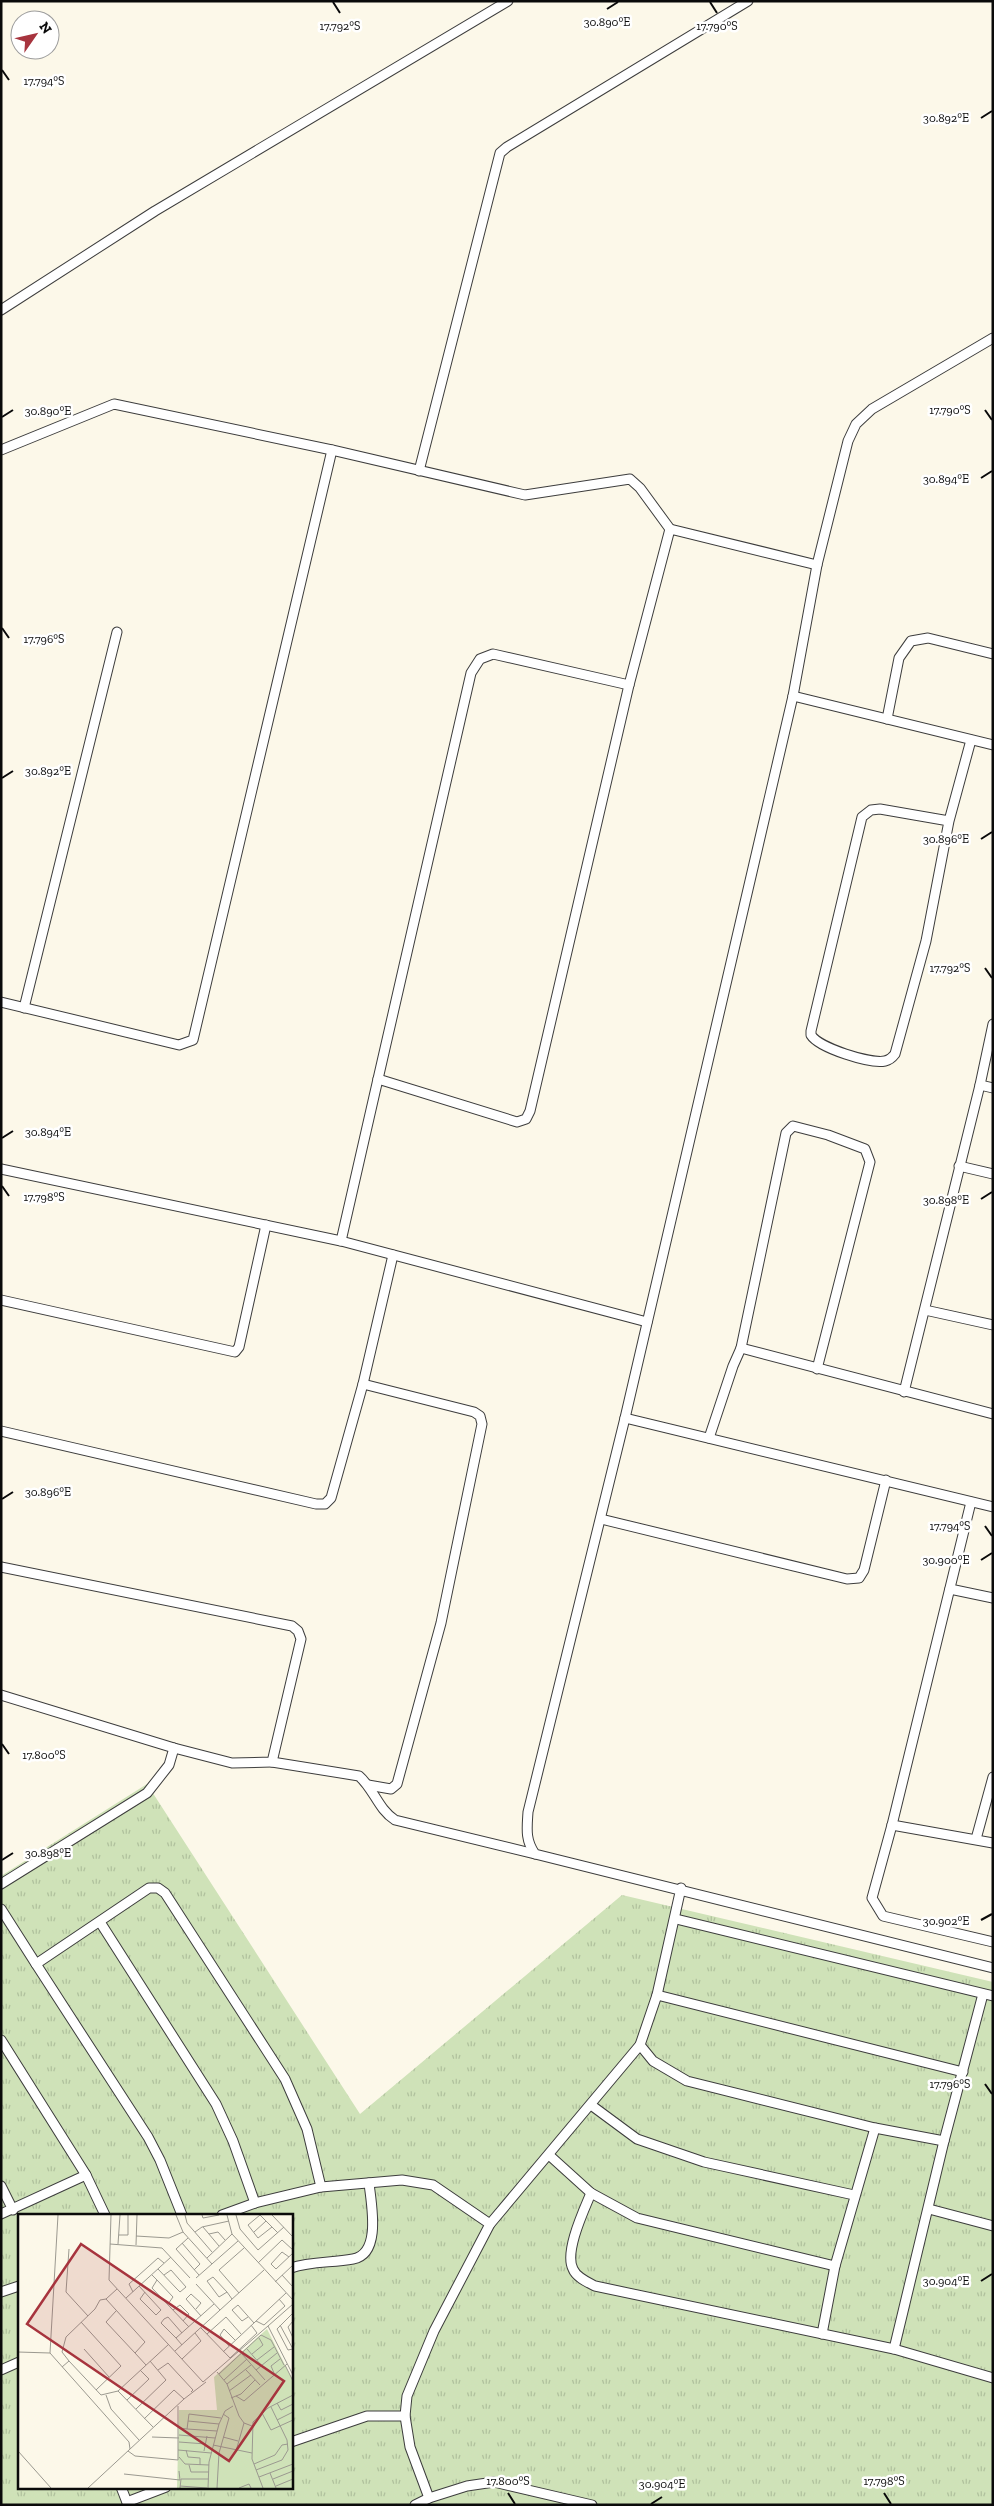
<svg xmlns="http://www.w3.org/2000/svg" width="994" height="2506" viewBox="0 0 994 2506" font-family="'Zilla Slab',serif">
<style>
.grass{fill:url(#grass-tufts);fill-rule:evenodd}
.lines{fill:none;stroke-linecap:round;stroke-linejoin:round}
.street-casing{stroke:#3d3d3d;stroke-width:11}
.street{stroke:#fff;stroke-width:9}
.ticks{fill:none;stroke:#0a0a0a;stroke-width:2}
.inset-road{fill:none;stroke:#9b9990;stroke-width:1}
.view{fill:#a7343e;fill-opacity:0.15;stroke:#a7343e;stroke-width:2.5}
.inset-edge{fill:none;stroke:#0a0a0a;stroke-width:2.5}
.ticks-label{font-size:12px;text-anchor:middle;fill:#0a0a0a;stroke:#fff;stroke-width:5;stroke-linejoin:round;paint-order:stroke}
</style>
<defs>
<pattern id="grass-tufts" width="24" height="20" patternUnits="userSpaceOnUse" patternTransform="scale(1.25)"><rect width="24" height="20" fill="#cfe2b8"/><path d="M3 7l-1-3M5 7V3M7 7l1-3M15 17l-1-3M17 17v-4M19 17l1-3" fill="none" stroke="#b0c19d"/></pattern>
</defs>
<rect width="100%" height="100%" fill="#fcf8e9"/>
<path class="grass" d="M 147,1784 L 360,2114 L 622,1895 L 993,1982 L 993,2505 L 1,2505 L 1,1876 ZM 19,2215 L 291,2215 L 291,2487 L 19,2487 Z"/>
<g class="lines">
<defs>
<g id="street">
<polyline points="1,310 155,211 508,1"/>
<path d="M 993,338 L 872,409 L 856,424 L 848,441 L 817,565 L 793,696 L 625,1418 L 528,1812 C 527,1828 525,1840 535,1854 L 993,1968"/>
<polyline points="1,450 114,404 332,450 525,495 630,479 640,488 670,529"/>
<polyline points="419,471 500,153 507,147 748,1"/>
<polyline points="793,696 993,745"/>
<polyline points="887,719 899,658 911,641 928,638 993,654"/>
<path d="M 949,821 L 880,809 L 871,810 L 862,817 L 811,1031 L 811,1035 C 819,1048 870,1064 885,1061 C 890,1060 892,1058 895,1054 L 926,941 L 949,821 L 971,740"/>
<polyline points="1,1002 179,1045 193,1040 332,450"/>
<polyline points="24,1008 117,632"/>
<polyline points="378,1079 471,673 480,659 493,654 629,685"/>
<polyline points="980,1085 993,1088"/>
<polyline points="959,1166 993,1174"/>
<polyline points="1,1169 341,1241 647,1322"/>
<polyline points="341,1241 378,1079 517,1122 526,1119 530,1111 629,685 670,529 817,565"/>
<polyline points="1,1300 235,1352 239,1347 266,1225"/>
<polyline points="925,1310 993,1325"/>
<polyline points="741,1348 786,1133 793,1126 828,1135 865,1149 870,1162 817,1369"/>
<polyline points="363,1384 474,1412 480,1416 482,1424 441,1623 397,1784 391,1789 368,1785"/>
<polyline points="904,1392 980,1085 993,1024"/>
<polyline points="625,1418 993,1507"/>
<polyline points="1,1431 316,1504 325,1504 331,1498 363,1384 393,1255"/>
<polyline points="709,1438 733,1366 741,1348 993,1414"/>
<polyline points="971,1502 892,1825 872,1898 883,1916 993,1942"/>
<polyline points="601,1519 847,1579 859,1578 864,1570 886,1480"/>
<polyline points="1,1567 292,1626 298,1631 301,1639 272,1762 232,1763 174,1748 1,1695"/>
<polyline points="950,1589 993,1598"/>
<path d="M 272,1762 L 359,1776 C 374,1789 378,1809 395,1820 L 535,1854"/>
<polyline points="892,1825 993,1843"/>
<polyline points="976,1839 993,1777"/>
<polyline points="1,1884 147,1793 169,1765 174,1748"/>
<polyline points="1,1909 36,1964 149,1888 158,1888 165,1893 285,2079 307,2129 321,2187"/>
<polyline points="676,1919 993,1996"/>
<polyline points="100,1922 216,2104 233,2141 255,2203"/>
<polyline points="36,1964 148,2137 160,2160 182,2215"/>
<polyline points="657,1995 963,2072"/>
<polyline points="1,2040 86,2175 105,2215"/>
<polyline points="640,2045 653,2061 687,2081 875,2128 944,2141"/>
<polyline points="591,2105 637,2139 704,2162 854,2195"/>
<polyline points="549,2155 591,2193 637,2218 835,2266"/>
<polyline points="1,2186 13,2210"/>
<path d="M 591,2193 C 584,2210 564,2252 573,2269 C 576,2277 587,2282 595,2286 L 894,2349 L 993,2378"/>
<polyline points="929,2209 993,2226"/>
<polyline points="1,2214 86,2175"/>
<polyline points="222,2215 255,2203 321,2187 402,2180 433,2185 490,2224"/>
<path d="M 291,2268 C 311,2261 332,2263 353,2259 C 382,2254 371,2203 369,2183"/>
<polyline points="1,2292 19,2286"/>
<polyline points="822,2334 835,2266 875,2128"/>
<polyline points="894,2349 944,2141 983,1994"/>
<polyline points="1,2370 19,2362"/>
<polyline points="291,2442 367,2416 405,2416"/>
<polyline points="121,2487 128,2505"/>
<polyline points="429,2498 410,2447 405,2416 407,2396 434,2331 490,2224 640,2045 657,1995 681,1888"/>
<polyline points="127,2502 166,2487"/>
<polyline points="415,2505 429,2498 467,2486 494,2482 592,2505"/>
</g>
</defs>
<use href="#street" class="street-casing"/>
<use href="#street" class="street"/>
</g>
<path class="ticks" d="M 333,2 L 340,13M 710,2 L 717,13M 607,9 L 618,2M 2,70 L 9,80M 981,118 L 992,111M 985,410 L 992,420M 2,417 L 13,410M 981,478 L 992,471M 2,628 L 9,638M 2,778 L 13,771M 981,839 L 992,832M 985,968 L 992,978M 2,1138 L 13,1131M 2,1186 L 9,1196M 981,1199 L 992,1192M 2,1499 L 13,1492M 985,1526 L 992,1536M 981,1560 L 992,1553M 2,1744 L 9,1754M 2,1860 L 13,1853M 981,1920 L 992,1914M 985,2084 L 992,2094M 981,2281 L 992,2274M 508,2493 L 515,2504M 884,2493 L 891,2504M 651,2504 L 662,2497"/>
<g transform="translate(18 2214)">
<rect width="275" height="275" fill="#fcf8e9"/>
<path d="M 249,115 L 275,167 L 275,274 L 159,274 L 161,196 L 199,196 L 196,163 Z" fill="#cfe2b8"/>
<path class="inset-road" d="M 93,1 L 91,66 L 185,168 L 250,112M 158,1 L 165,18 L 194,50M 167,1 L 169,9 L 194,38M 184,1 L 185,4 L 201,1M 209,1 L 214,20 L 275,86M 218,1 L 222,15 L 240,36 L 266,13M 242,1 L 230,11 L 240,24 L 254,13M 242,1 L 260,19M 254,1 L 275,23M 185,13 L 201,32M 177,18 L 184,13 L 211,7M 236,18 L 248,7M 191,20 L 200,18 L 207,26M 101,21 L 110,21 L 110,1M 118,22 L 151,24 L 165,18M 170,24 L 158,35 L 181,61M 164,29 L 182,50 L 176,56M 92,30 L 144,34 L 172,64M 100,30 L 102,1M 118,31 L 119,1M 51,35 L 48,78 L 70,102M 271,43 L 264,38 L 253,50 L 258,55 L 275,39M 189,44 L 214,20M 240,49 L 264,26 L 275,36M 140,55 L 159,75 L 162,78 L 168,73 L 153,56 L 146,61M 134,61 L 139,66 L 134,74 L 171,113M 264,61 L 275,73M 178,64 L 220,27M 139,66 L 155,83 L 150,90M 257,68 L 275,51M 178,70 L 202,96M 121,72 L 143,96 L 138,101 L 122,85 L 127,78M 99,75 L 88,85 L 127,128 L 117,139 L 128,151M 115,78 L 111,70 L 140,44 L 146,49M 209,78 L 201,83 L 189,67 L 195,63 L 209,78 L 214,85M 221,79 L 201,56 L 226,34M 108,84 L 153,43M 275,90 L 250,112 L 275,161M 178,95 L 183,89 L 173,80 L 168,85 L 183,102M 155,96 L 162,91 L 171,100 L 165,107M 98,97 L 88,108 L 117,139M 275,99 L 259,115 L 270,136 L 275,135M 230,103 L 224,107 L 214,96 L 220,91 L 236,109M 238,107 L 246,111 L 267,92 L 261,85M 275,107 L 270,113 L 275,124M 63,108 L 103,152 L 78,176M 262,111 L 275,135M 183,114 L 212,144 L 239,119 L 233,111M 189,120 L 208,103 L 223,120M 243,121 L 253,126 L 266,151M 158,124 L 143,109 L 146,105 L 150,103 L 164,119M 164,131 L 158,124 L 196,90M 211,132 L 202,121 L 206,115 L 217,126M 66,135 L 91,163M 229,135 L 243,151M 157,137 L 246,56M 0,138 L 32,139 L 111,228 L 112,235M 205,138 L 268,79M 32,139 L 40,1M 224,140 L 247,166M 234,140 L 245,131 L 241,124M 164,145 L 183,127 L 177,119M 239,146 L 256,133M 51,147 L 44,138 L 48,123 L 77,95 L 82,86 L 88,85M 267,151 L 275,167M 44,153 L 51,147 L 83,181 L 100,177M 140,156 L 150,149 L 175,176 L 173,178M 228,156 L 242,171M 238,156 L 259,139M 199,158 L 209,170 L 221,202 L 226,209 L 234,212M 256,159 L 253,152 L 262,145M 201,160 L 243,121M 206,166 L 229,145M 209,170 L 233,151M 211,177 L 233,161M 88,181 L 93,195 L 121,226M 218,182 L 226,187 L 269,150M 213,184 L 223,180 L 237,166M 166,185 L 188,168M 109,186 L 131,165 L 122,156M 259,189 L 263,196 L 275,190M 118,195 L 148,166 L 132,147M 244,199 L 253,216 L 275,206M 259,206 L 275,198M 170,207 L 201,210M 135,213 L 100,177 L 151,130M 161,214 L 169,215 L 171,200 L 203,204M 169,215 L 199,217M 161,221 L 197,224M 134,223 L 161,224M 205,223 L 220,227M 161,228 L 188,230M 195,231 L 234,239M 160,236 L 193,239M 168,236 L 170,243 L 182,244 L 182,251M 0,237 L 33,274M 110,237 L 117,242 L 160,246 L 160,192M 186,237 L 189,222M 218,237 L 226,209M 161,243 L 167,250 L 191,251M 236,250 L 257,241 L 264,231 L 270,230M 171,251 L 173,258 L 191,258M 238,256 L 264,246 L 270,236 L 269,226 L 253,193M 252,259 L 258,274M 106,260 L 162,266 L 161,257M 241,263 L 275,250M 255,265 L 275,257M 162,272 L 189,274M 258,272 L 275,265M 70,274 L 166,185 L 156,176 L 126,205M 162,274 L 163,265 L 191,265M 190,274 L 191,248 L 201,210 L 207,197 L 215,192M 199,274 L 201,239 L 211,204 L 205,200M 221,274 L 231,270 L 233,274M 245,274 L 234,245 L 235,208 L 250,194 L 275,181"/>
<path class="view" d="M 63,30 L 266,167 L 211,247 L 9,110 Z"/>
<rect width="275" height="275" class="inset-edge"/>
</g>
<g class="ticks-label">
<text x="607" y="26">30.890°E</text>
<text x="340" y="30">17.792°S</text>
<text x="717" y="30">17.790°S</text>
<text x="44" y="85">17.794°S</text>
<text x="946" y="122">30.892°E</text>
<text x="950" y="414">17.790°S</text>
<text x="48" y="415">30.890°E</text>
<text x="946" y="483">30.894°E</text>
<text x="44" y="643">17.796°S</text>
<text x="48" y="775">30.892°E</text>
<text x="946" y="843">30.896°E</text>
<text x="950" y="972">17.792°S</text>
<text x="48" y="1136">30.894°E</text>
<text x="44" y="1201">17.798°S</text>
<text x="946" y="1204">30.898°E</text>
<text x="48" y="1496">30.896°E</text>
<text x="950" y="1530">17.794°S</text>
<text x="946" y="1564">30.900°E</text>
<text x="44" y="1759">17.800°S</text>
<text x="48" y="1857">30.898°E</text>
<text x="946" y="1925">30.902°E</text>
<text x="950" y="2088">17.796°S</text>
<text x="946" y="2285">30.904°E</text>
<text x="508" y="2485">17.800°S</text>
<text x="884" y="2485">17.798°S</text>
<text x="662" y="2488">30.904°E</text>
</g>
<rect width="994" height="2506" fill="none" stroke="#0a0a0a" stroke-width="5"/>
<g transform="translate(35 35) rotate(56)"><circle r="24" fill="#ffffff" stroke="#9d9d9d"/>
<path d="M0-4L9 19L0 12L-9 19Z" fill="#a7343e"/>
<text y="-8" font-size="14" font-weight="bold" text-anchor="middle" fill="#0a0a0a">N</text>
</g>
</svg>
